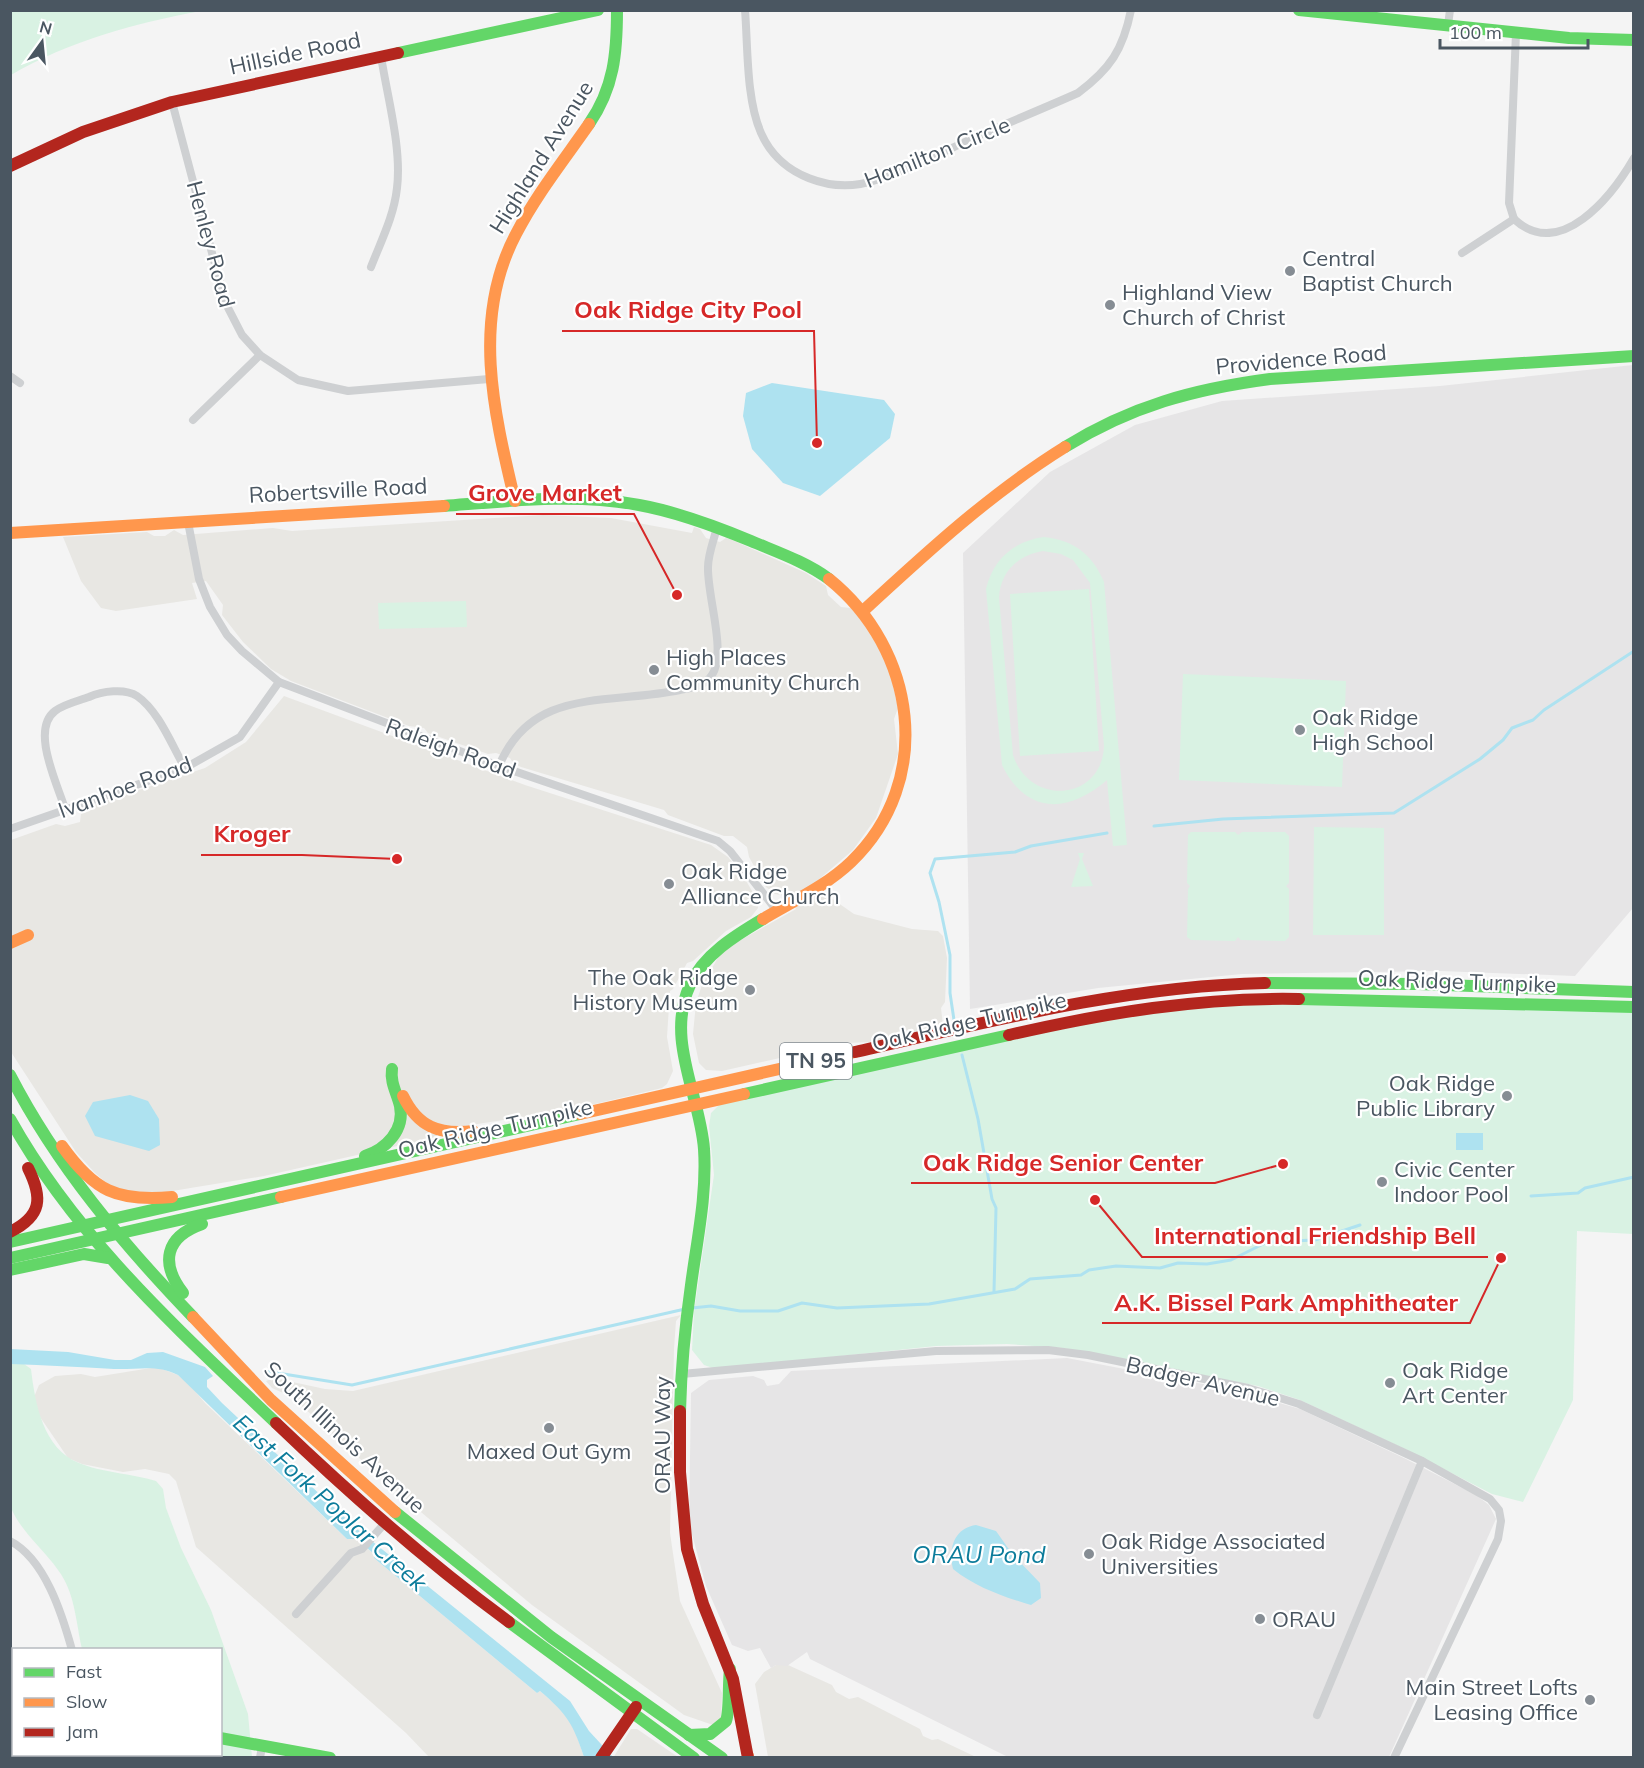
<svg xmlns="http://www.w3.org/2000/svg" width="1644" height="1768" viewBox="0 0 1644 1768" font-family="Mulish,sans-serif">
<style>
.commercial{fill:#e8e7e3}
.education{fill:#e6e5e6}
.green{fill:#d9f2e3;fill-rule:evenodd}
.water{fill:#aee2f0}
.lines{fill:none;stroke-linecap:round;stroke-linejoin:round}
.stream{stroke:#aee2f0;stroke-width:3}
.street{stroke:#ced0d2;stroke-width:8}
.fast{stroke:#63d668;stroke-width:12}
.slow{stroke:#ff974d;stroke-width:12}
.jam{stroke:#b3261e;stroke-width:12}
.poi-dot{fill:#868d94;stroke:#fff;stroke-width:2}
.labels{text-anchor:middle;stroke-width:4.5;stroke-linejoin:round;paint-order:stroke}
.shield{fill:#fff;stroke:#808990;stroke-width:1.5}
.shield-label{font-size:21px;font-weight:bold;fill:#4a5661}
.street-label{font-size:22px;fill:#4a5661;stroke:#fff}
.poi-label{font-size:22px;fill:#4a5661;stroke:#fff;text-anchor:start}
.water-label{font-size:24px;font-style:italic;fill:#0c7c9b;stroke:#fff}
.leader{fill:none;stroke:#d62828;stroke-width:2}
.callout-dot{fill:#d62828;stroke:#fff;stroke-width:2}
.callout-label{font-size:24px;text-anchor:middle;font-weight:bold;fill:#d62828;stroke:#fff;stroke-width:4.5;stroke-linejoin:round;paint-order:stroke}
</style>
<rect width="100%" height="100%" fill="#f4f4f4"/>
<g class="commercial">
<polygon points="543,515 611,518 692,533 694,527 700,529 706,538 720,542 726,538 730,539 806,573 826,586 828,595 841,607 851,608 857,614 880,650 891,676 898,708 894,719 898,754 876,818 853,850 817,881 824,893 854,914 912,929 938,931 943,936 947,958 945,1002 941,1008 943,1026 870,1042 847,1043 722,1071 706,1070 699,1063 693,1034 696,1003 702,985 719,956 730,946 796,909 787,896 775,894 766,887 749,857 747,847 733,836 724,836 668,815 664,810 521,767 513,763 510,758 496,753 488,754 428,733 424,728 409,726 291,681 271,669 243,642 222,615 223,605 206,581 192,583 197,599 116,611 101,608 81,581 63,537 147,532 154,536 165,536 174,530 183,535 273,528 292,531"/>
<polygon points="284,696 525,785 711,845 728,857 742,874 758,901 758,908 751,917 726,931 693,961 687,963 673,989 670,991 667,1037 673,1071 667,1084 662,1088 574,1109 458,1127 437,1137 264,1176 154,1194 140,1195 109,1185 95,1173 76,1152 11,1052 11,840 56,824 65,826 80,822 81,814 88,807 205,768 246,742"/>
<polygon points="681,1315 676,1321 674,1349 670,1533 680,1601 722,1693 721,1720 713,1725 684,1715 532,1605 391,1487 292,1397 272,1388 266,1381 274,1378 325,1389 353,1391"/>
<polygon points="157,1367 178,1375 190,1385 205,1403 347,1539 356,1539 374,1554 374,1558 537,1693 540,1691 560,1708 573,1725 584,1757 429,1757 406,1733 196,1547 176,1481 169,1474 145,1469 123,1472 82,1464 68,1458 38,1414 34,1397 39,1385 55,1376 81,1374 95,1377"/>
<polygon points="776,1665 788,1665 832,1685 836,1692 849,1699 858,1697 920,1729 923,1736 932,1740 938,1739 976,1757 768,1757 755,1684 764,1672"/>
<polygon points="631,1729 637,1729 678,1757 613,1758"/>
</g>
<g class="education">
<polygon points="1633,365 1633,908 1575,976 1440,971 1242,974 1098,988 970,1009 963,553 1050,472 1135,425 1222,401 1440,386"/>
<polygon points="1067,1358 1239,1391 1300,1409 1406,1459 1476,1495 1489,1505 1496,1519 1389,1757 1008,1757 810,1659 807,1652 787,1666 776,1665 771,1668 760,1648 748,1651 732,1645 706,1586 689,1523 691,1393 709,1380 753,1376 764,1380 767,1386 779,1384 791,1371"/>
</g>
<g class="green">
<path d="M 10,11 L 11,10 L 201,11 C 136,23 69,41 11,75 Z"/>
<path d="M 1044,537 C 1074,540 1093,555 1104,582 L 1127,845 L 1113,846 L 1107,780 C 1069,813 1027,816 1002,765 L 986,589 C 993,559 1014,541 1044,537 ZM 1043,551 L 1061,554 L 1073,560 L 1090,583 L 1104,746 C 1102,801 1030,807 1013,755 L 999,598 C 1000,572 1018,555 1043,551 Z"/>
<polygon points="1089,589 1099,751 1020,756 1010,594"/>
<polygon points="466,601 467,627 379,629 378,603"/>
<polygon points="1183,674 1346,681 1342,787 1179,780"/>
<polygon points="1314,827 1384,828 1384,935 1313,935"/>
<polygon points="1191,832 1235,832 1238,835 1242,832 1285,832 1289,836 1289,883 1286,886 1289,889 1289,937 1285,941 1241,940 1238,937 1235,941 1191,940 1187,937 1188,889 1190,886 1187,883 1188,835"/>
<polygon points="1078,853 1084,853 1082,859 1093,886 1071,887 1080,859"/>
<polygon points="1297,1003 1633,1012 1633,1234 1577,1231 1573,1400 1523,1502 1492,1494 1407,1450 1300,1400 1258,1386 1063,1348 1007,1344 936,1346 716,1369 704,1365 692,1350 694,1312 714,1175 709,1126 711,1113 720,1104 1106,1018 1201,1006"/>
<path d="M 10,1364 L 24,1364 L 31,1369 C 35,1403 43,1449 79,1463 C 100,1472 133,1474 156,1481 L 163,1489 L 166,1508 L 181,1548 L 211,1610 L 248,1714 L 252,1757 L 56,1757 L 63,1754 L 220,1754 L 220,1650 L 82,1649 C 76,1623 75,1592 58,1570 C 42,1547 22,1533 11,1508 Z"/>
</g>
<g class="water">
<polygon points="772,383 884,400 895,414 890,438 820,496 783,483 752,449 743,416 746,393"/>
<polygon points="130,1095 148,1101 159,1119 160,1145 149,1151 95,1136 85,1116 93,1102"/>
<rect x="1456" y="1133" width="27" height="17"/>
<path d="M 10,1349 L 68,1352 L 115,1360 L 131,1360 L 147,1353 L 163,1352 L 205,1367 L 213,1376 L 207,1380 L 207,1387 L 222,1403 L 357,1529 L 570,1701 L 589,1731 L 613,1757 L 584,1757 C 573,1724 568,1715 540,1691 L 537,1693 L 374,1558 L 374,1554 L 357,1539 L 347,1539 L 178,1375 C 157,1364 137,1370 114,1369 C 79,1367 45,1365 11,1364 Z"/>
<path d="M 976,1525 L 996,1531 L 1013,1555 L 1040,1583 L 1041,1598 L 1031,1605 C 1004,1597 975,1587 953,1569 C 948,1549 954,1528 976,1525 Z"/>
</g>
<g class="lines">
<g class="stream">
<polyline points="1154,826 1223,819 1394,813 1480,759 1503,740 1512,728 1533,720 1544,710 1634,651"/>
<polyline points="954,1020 950,993 950,955 939,902 930,873 935,859 1015,852 1031,846 1107,833"/>
<polyline points="962,1055 978,1119 992,1199 996,1208 994,1292"/>
<polyline points="1531,1196 1578,1193 1585,1188 1634,1177"/>
<polyline points="692,1308 711,1306 740,1311 778,1311 802,1303 837,1308 929,1304 1015,1289 1030,1279 1081,1275 1089,1270 1116,1266 1160,1268 1178,1263 1207,1264 1231,1260 1267,1242 1315,1240 1360,1225"/>
<polyline points="265,1371 352,1385 685,1309"/>
</g>
<g class="street">
<path d="M 745,10 C 748,47 746,99 761,133 C 780,176 832,195 876,180 C 908,170 939,154 969,140 C 1005,124 1042,109 1078,93 C 1110,69 1123,50 1131,10"/>
<polyline points="1448,25 1450,10"/>
<polyline points="172,102 225,302 242,335 260,355 298,380 348,391 489,379"/>
<polyline points="1514,219 1509,203 1516,33"/>
<path d="M 1514,219 C 1560,262 1612,196 1634,158"/>
<polyline points="1462,253 1514,219"/>
<path d="M 371,267 C 381,241 394,216 397,188 C 402,148 387,96 381,56"/>
<polyline points="10,376 20,383"/>
<polyline points="193,420 260,355"/>
<polyline points="188,522 199,579 210,607 227,635 242,651 279,682 499,766 718,841 730,851 777,911"/>
<path d="M 499,766 C 532,686 609,705 680,690 C 692,688 705,686 712,675 C 727,652 707,596 708,567 C 708,554 714,540 717,527"/>
<path d="M 65,809 C 58,785 30,730 55,711 C 64,704 78,701 89,697 C 102,691 125,688 137,696 C 159,711 172,746 185,768"/>
<polyline points="10,829 185,768 240,737 279,682"/>
<polyline points="682,1374 936,1351 1048,1350 1088,1355 1248,1388 1299,1404 1422,1461 1490,1499 1499,1510 1501,1521 1498,1539 1394,1758"/>
<path d="M 10,1541 C 45,1559 62,1614 72,1650"/>
<polyline points="296,1614 351,1553 362,1549 384,1524"/>
<polyline points="1317,1715 1422,1461"/>
<polyline points="260,1758 262,1746"/>
</g>
<g class="fast">
<polyline points="1299,10 1569,38 1634,40"/>
<polyline points="398,53 598,10"/>
<path d="M 589,124 C 614,88 617,53 617,10"/>
<path d="M 1065,447 C 1131,406 1194,389 1270,379 L 1634,356"/>
<path d="M 444,506 C 508,501 575,493 639,505 C 678,512 715,526 751,541 C 777,552 806,562 829,579"/>
<polyline points="1265,983 1418,984 1634,992"/>
<polyline points="1299,999 1634,1007"/>
<path d="M 10,1075 C 57,1166 122,1243 193,1317"/>
<polyline points="744,1094 1009,1035"/>
<path d="M 10,1119 C 77,1239 178,1329 276,1423"/>
<path d="M 365,1156 C 386,1149 405,1130 400,1106 C 397,1093 390,1083 392,1069"/>
<polyline points="10,1242 580,1114"/>
<polyline points="10,1258 281,1197"/>
<polyline points="10,1270 84,1254 108,1258"/>
<path d="M 183,1293 C 160,1263 165,1237 202,1224"/>
<path d="M 680,1411 C 681,1369 685,1327 691,1285 C 697,1240 707,1195 704,1149 C 700,1095 665,1039 690,985 C 703,955 736,935 763,919"/>
<polyline points="395,1512 551,1637 722,1758"/>
<polyline points="509,1622 694,1758"/>
<path d="M 689,1735 L 710,1734 L 726,1721 C 730,1710 728,1685 730,1669"/>
<polyline points="220,1738 330,1758"/>
<polyline points="26,1758 32,1754"/>
</g>
<g class="slow">
<path d="M 515,501 C 494,413 471,319 516,234 C 536,195 564,160 589,124"/>
<polyline points="10,533 444,506"/>
<path d="M 863,611 C 927,552 991,493 1065,447"/>
<path d="M 763,919 C 793,901 826,886 851,862 C 936,780 916,649 829,579"/>
<polyline points="10,943 28,935"/>
<path d="M 403,1096 C 418,1127 439,1135 473,1131"/>
<polyline points="580,1114 855,1052"/>
<path d="M 62,1146 C 94,1191 117,1202 172,1197"/>
<polyline points="281,1197 744,1094"/>
<polyline points="193,1317 271,1400 395,1512"/>
<polyline points="748,1756 748,1758"/>
</g>
<g class="jam">
<polyline points="10,166 83,132 172,102 398,53"/>
<path d="M 1009,1035 C 1105,1013 1200,997 1299,999"/>
<path d="M 855,1052 C 991,1021 1126,986 1265,983"/>
<path d="M 10,1232 C 42,1216 43,1198 28,1168"/>
<polyline points="680,1411 680,1472 687,1549 703,1604 733,1679 748,1758"/>
<path d="M 276,1423 C 350,1494 426,1561 509,1622"/>
<polyline points="601,1758 636,1707"/>
</g>
</g>
<g class="poi-dot">
<circle cx="1290" cy="271" r="6"/>
<circle cx="1110" cy="305" r="6"/>
<circle cx="654" cy="670" r="6"/>
<circle cx="1300" cy="730" r="6"/>
<circle cx="669" cy="884" r="6"/>
<circle cx="750" cy="990" r="6"/>
<circle cx="1507" cy="1096" r="6"/>
<circle cx="1382" cy="1182" r="6"/>
<circle cx="1390" cy="1383" r="6"/>
<circle cx="549" cy="1428" r="6"/>
<circle cx="1089" cy="1554" r="6"/>
<circle cx="1260" cy="1619" r="6"/>
<circle cx="1590" cy="1700" r="6"/>
</g>
<g class="labels">
<rect class="shield" x="780" y="1043" width="72" height="36" rx="4.5"/>
<g class="shield-label">
<text x="816" y="1068">TN 95</text>
</g>
<g class="street-label">
<text transform="translate(295 53) rotate(-12)" y="8">Hillside Road</text>
<text transform="translate(937 152) rotate(-22)" y="8">Hamilton Circle</text>
<text transform="translate(541 157) rotate(-58)" y="8">Highland Avenue</text>
<text transform="translate(211 244) rotate(75)" y="8">Henley Road</text>
<text transform="translate(1301 359) rotate(-5)" y="8">Providence Road</text>
<text transform="translate(338 490) rotate(-3)" y="8">Robertsville Road</text>
<text transform="translate(451 748) rotate(20)" y="8">Raleigh Road</text>
<text transform="translate(125 787) rotate(-20)" y="8">Ivanhoe Road</text>
<text transform="translate(1457 981) rotate(2)" y="8">Oak Ridge Turnpike</text>
<text transform="translate(969 1021) rotate(-13)" y="8">Oak Ridge Turnpike</text>
<text transform="translate(495 1128) rotate(-13)" y="8">Oak Ridge Turnpike</text>
<text transform="translate(1203 1381) rotate(13)" y="8">Badger Avenue</text>
<text transform="translate(662 1435) rotate(-90)" y="8">ORAU Way</text>
<text transform="translate(345 1437) rotate(43)" y="8">South Illinois Avenue</text>
</g>
<g class="poi-label">
<text x="1302" y="266">Central<tspan x="1302" dy="25">Baptist Church</tspan></text>
<text x="1122" y="300">Highland View<tspan x="1122" dy="25">Church of Christ</tspan></text>
<text x="666" y="665">High Places<tspan x="666" dy="25">Community Church</tspan></text>
<text x="1312" y="725">Oak Ridge<tspan x="1312" dy="25">High School</tspan></text>
<text x="681" y="879">Oak Ridge<tspan x="681" dy="25">Alliance Church</tspan></text>
<text x="738" y="985" text-anchor="end">The Oak Ridge<tspan x="738" dy="25">History Museum</tspan></text>
<text x="1495" y="1091" text-anchor="end">Oak Ridge<tspan x="1495" dy="25">Public Library</tspan></text>
<text x="1394" y="1177">Civic Center<tspan x="1394" dy="25">Indoor Pool</tspan></text>
<text x="1402" y="1378">Oak Ridge<tspan x="1402" dy="25">Art Center</tspan></text>
<text x="549" y="1459" text-anchor="middle">Maxed Out Gym</text>
<text x="1101" y="1549">Oak Ridge Associated<tspan x="1101" dy="25">Universities</tspan></text>
<text x="1272" y="1627">ORAU</text>
<text x="1578" y="1695" text-anchor="end">Main Street Lofts<tspan x="1578" dy="25">Leasing Office</tspan></text>
</g>
<g class="water-label">
<text transform="translate(330 1503) rotate(42)" y="8">East Fork Poplar Creek</text>
<text x="979" y="1563">ORAU Pond</text>
</g>
</g>
<path class="leader" d="M817 443L814 331H562M677 595L634 514H456M397 859L302 855H201M1283 1164L1215 1183H911M1095 1200L1142 1257H1488M1501 1258L1470 1323H1102"/>
<g class="callout-dot">
<circle cx="817" cy="443" r="6"/>
<circle cx="677" cy="595" r="6"/>
<circle cx="397" cy="859" r="6"/>
<circle cx="1283" cy="1164" r="6"/>
<circle cx="1095" cy="1200" r="6"/>
<circle cx="1501" cy="1258" r="6"/>
</g>
<g class="callout-label">
<text x="688" y="318">Oak Ridge City Pool</text>
<text x="545" y="501">Grove Market</text>
<text x="252" y="842">Kroger</text>
<text x="1063" y="1171">Oak Ridge Senior Center</text>
<text x="1315" y="1244">International Friendship Bell</text>
<text x="1286" y="1311">A.K. Bissel Park Amphitheater</text>
</g>
<rect width="1644" height="1768" fill="none" stroke="#4a5661" stroke-width="24"/>
<rect x="12" y="1648" width="210" height="108" fill="#ffffff" stroke="#b7bbc0" stroke-width="1.5"/>
<rect x="24" y="1668" width="30" height="9" fill="#63d668" stroke="#b7bbc0" stroke-width="1.5"/>
<text x="66" y="1678" font-size="18" fill="#4a5661">Fast</text>
<rect x="24" y="1698" width="30" height="9" fill="#ff974d" stroke="#b7bbc0" stroke-width="1.5"/>
<text x="66" y="1708" font-size="18" fill="#4a5661">Slow</text>
<rect x="24" y="1728" width="30" height="9" fill="#b3261e" stroke="#b7bbc0" stroke-width="1.5"/>
<text x="66" y="1738" font-size="18" fill="#4a5661">Jam</text>
<g transform="translate(42 42) rotate(15)" stroke="#ffffff" stroke-width="4.5" paint-order="stroke">
<path d="M0-4.5L10 22L0 15L-10 22Z" fill="#4a5661"/>
<text y="-9" font-size="16" font-weight="bold" text-anchor="middle" fill="#4a5661">N</text>
</g>
<path d="M1440 39v9h148v-9" fill="none" stroke="#4a5661" stroke-width="3"/>
<text x="1449" y="39" font-size="18" fill="#4a5661" stroke="#ffffff" stroke-width="4.5" paint-order="stroke">100 m</text>
</svg>
